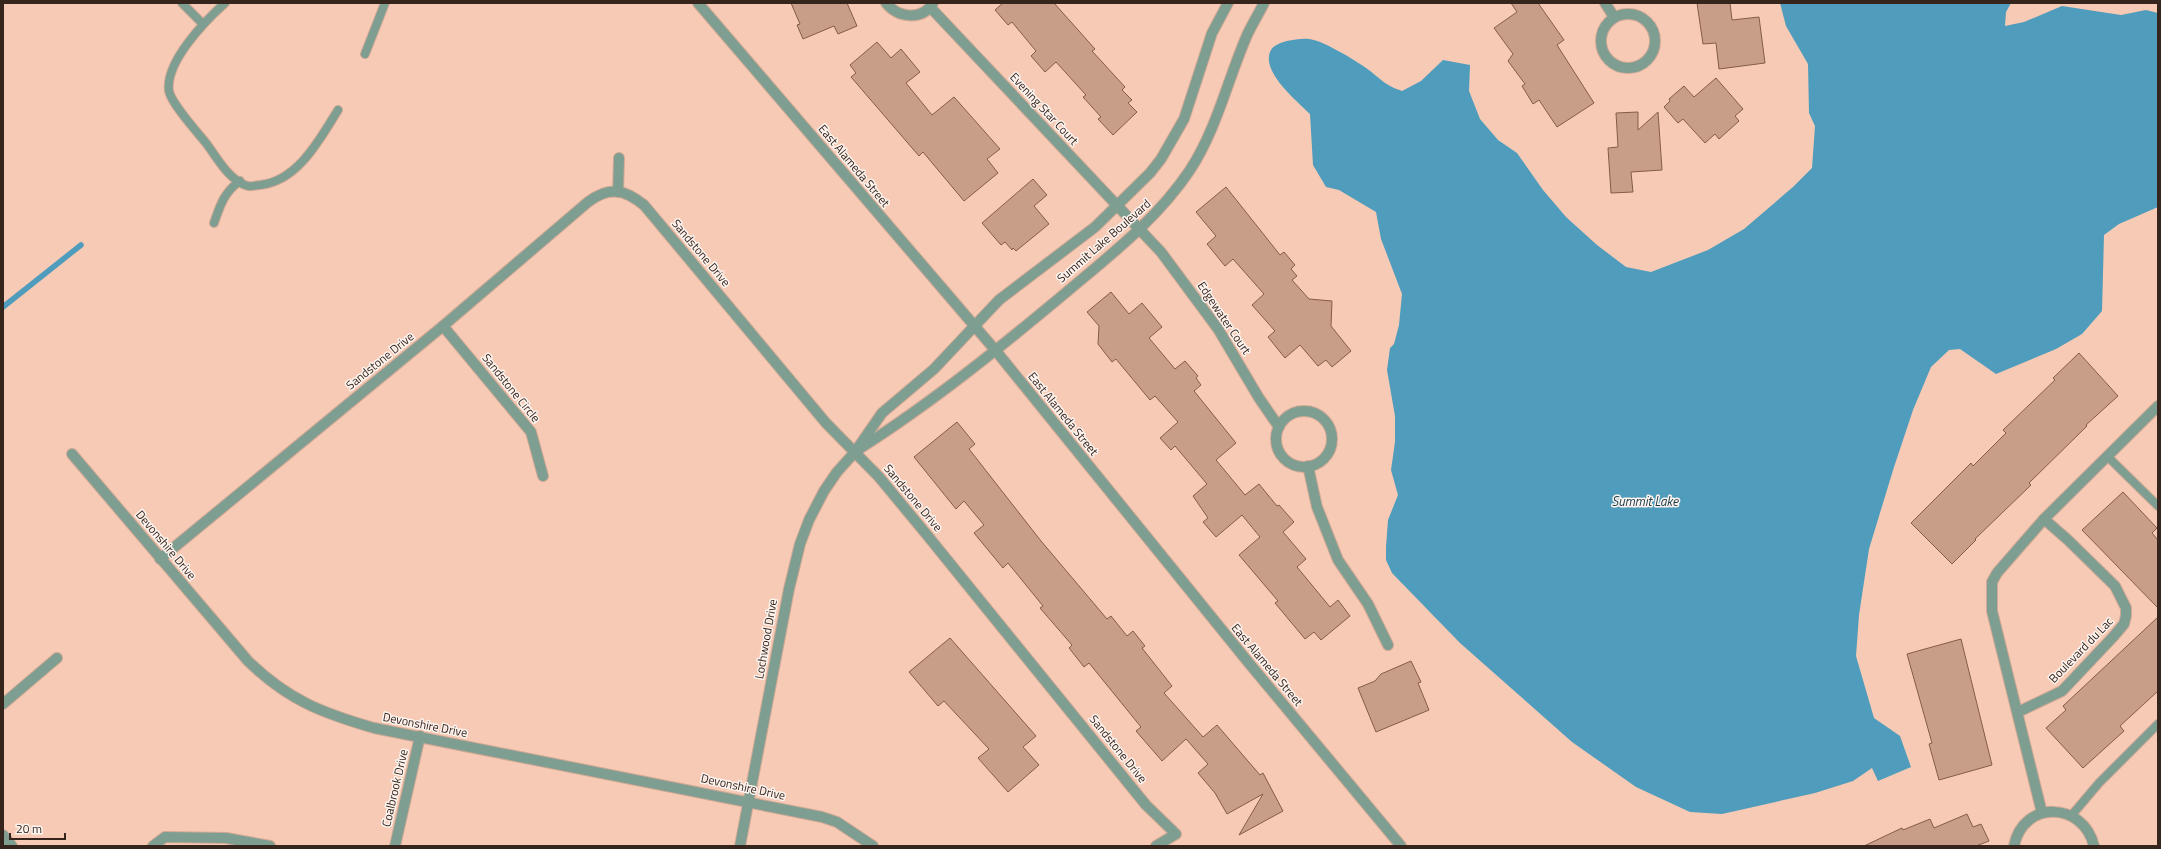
<svg xmlns="http://www.w3.org/2000/svg" width="2161" height="849" viewBox="0 0 2161 849" font-family="'Titillium Web',sans-serif">
<style>
.water{fill:#4f9cbc}
.lines{fill:none;stroke-linecap:round;stroke-linejoin:round}
.stream{stroke:#4f9cbc;stroke-width:5.5}
.building{fill:#c99e89;stroke:#835d49}
.service-casing{stroke:#d0a996;stroke-width:10}
.minor-casing{stroke:#d0a996;stroke-width:12}
.tertiary-casing{stroke:#d0a996;stroke-width:12}
.service{stroke:#7e9e91;stroke-width:8}
.minor{stroke:#7e9e91;stroke-width:10}
.tertiary{stroke:#7e9e91;stroke-width:10}
.labels{text-anchor:middle;stroke-width:3;stroke-linejoin:round;paint-order:stroke}
.street-label{font-size:12px;fill:#36251d;stroke:#fdf4ef}
.water-label{font-size:13px;font-style:italic;fill:#193c4b;stroke:#fdf4ef}
</style>
<rect width="100%" height="100%" fill="#f6cab4"/>
<path class="water" d="M 1780,3 L 2011,3 L 2006,12 L 2005,26 L 2024,22 L 2062,6 L 2121,15 L 2146,10 L 2158,13 L 2158,207 L 2119,224 L 2104,235 L 2102,311 L 2082,334 L 2056,349 L 1996,374 L 1960,349 L 1949,350 L 1931,367 L 1913,410 L 1894,467 L 1869,549 L 1859,615 L 1856,656 L 1874,718 L 1900,736 L 1911,767 L 1878,781 L 1872,768 L 1853,781 L 1815,793 L 1722,814 L 1690,812 L 1636,787 L 1572,742 L 1460,643 L 1392,573 L 1386,560 L 1386,547 L 1388,520 L 1398,495 L 1391,470 L 1395,442 L 1395,416 L 1387,370 L 1390,348 L 1394,344 L 1399,325 L 1402,294 L 1381,239 L 1376,212 L 1339,190 L 1326,187 L 1313,165 L 1310,114 C 1297,101 1262,73 1270,52 C 1273,45 1280,43 1287,41 C 1294,40 1302,38 1309,39 C 1322,40 1355,60 1366,68 C 1380,78 1384,85 1402,91 L 1421,81 L 1443,60 L 1470,65 L 1469,91 L 1480,119 L 1498,140 L 1517,153 L 1543,190 L 1566,217 L 1597,245 L 1626,267 L 1651,272 L 1708,250 L 1744,229 L 1793,187 L 1812,168 L 1815,126 L 1809,113 L 1808,64 L 1786,26 Z"/>
<g class="lines">
<polyline class="stream" points="3,307 81,245"/>
</g>
<g class="building">
<polygon points="791,3 847,3 857,26 838,34 834,26 803,39 797,25 800,24"/>
<polygon points="1003,3 1054,3 1095,49 1092,51 1125,87 1122,90 1132,100 1128,103 1137,112 1113,135 1098,119 1101,117 1083,97 1086,95 1056,62 1045,72 1031,56 1036,51 1012,22 1008,25 995,10"/>
<polygon points="1511,3 1538,3 1564,40 1557,45 1594,103 1557,127 1539,100 1533,104 1522,86 1525,84 1508,61 1513,54 1494,28 1517,12"/>
<polygon points="1697,3 1730,3 1732,20 1759,17 1765,63 1719,69 1716,43 1703,44"/>
<polygon points="877,42 891,58 901,49 920,72 906,83 932,115 954,97 1000,149 987,159 998,173 964,201 923,152 919,156 851,77 856,73 850,65"/>
<polygon points="1716,78 1743,109 1735,116 1739,121 1719,139 1715,134 1705,143 1683,119 1678,123 1664,107 1670,101 1669,99 1684,86 1694,97"/>
<polygon points="1638,112 1638,130 1658,112 1662,170 1631,172 1633,192 1611,193 1608,148 1618,147 1616,113"/>
<polygon points="1033,179 1047,195 1034,206 1049,224 1016,251 1013,248 1012,250 1005,242 1001,245 982,223"/>
<polygon points="1226,187 1280,255 1284,252 1295,265 1291,269 1297,276 1292,280 1309,299 1332,301 1331,326 1351,351 1332,367 1326,360 1318,366 1300,345 1285,358 1268,337 1275,331 1252,305 1264,294 1233,259 1225,266 1207,244 1216,236 1196,212"/>
<polygon points="1111,292 1129,314 1142,303 1162,327 1149,338 1175,369 1185,361 1198,376 1196,378 1201,385 1194,391 1236,443 1216,460 1245,495 1259,484 1277,506 1279,505 1294,522 1283,532 1306,559 1297,567 1330,607 1338,600 1350,616 1321,640 1314,632 1305,639 1275,603 1278,601 1239,555 1260,537 1242,515 1216,537 1203,522 1208,518 1193,496 1207,484 1175,446 1171,450 1160,438 1178,422 1155,396 1150,400 1116,359 1112,362 1098,344 1099,326 1087,312"/>
<polygon points="2079,353 2118,396 2086,425 2087,426 2029,483 2031,485 1975,539 1976,540 1952,564 1911,523 1971,463 1973,466 2006,433 2003,430 2055,380 2053,378"/>
<polygon points="957,422 975,444 969,449 1041,541 1107,619 1111,616 1127,636 1133,631 1145,646 1142,648 1172,686 1164,693 1203,737 1217,725 1260,775 1263,773 1283,811 1239,835 1263,794 1227,814 1215,793 1198,773 1208,764 1186,739 1162,761 1136,731 1141,727 1089,663 1084,667 1069,648 1072,645 1040,608 1043,606 1008,563 1003,568 974,533 984,525 964,501 956,509 914,457"/>
<polygon points="2123,492 2157,528 2152,533 2158,540 2158,608 2082,530"/>
<polygon points="2158,617 2158,691 2120,726 2124,731 2083,768 2046,728 2066,710 2063,706"/>
<polygon points="950,638 1036,736 1023,747 1039,765 1008,792 978,758 989,749 944,701 938,706 909,672"/>
<polygon points="1961,639 1992,765 1939,780 1929,744 1932,743 1907,654"/>
<polygon points="1411,661 1421,682 1418,683 1429,710 1376,732 1358,688 1375,681 1381,674"/>
<polygon points="1967,814 1973,827 1981,824 1989,841 1976,846 1864,846 1902,828 1903,830 1930,819 1934,828"/>
</g>
<g class="lines">
<defs>
<g id="service">
<polyline points="182,3 203,24"/>
<path d="M 225,3 C 205,21 165,62 169,91 C 171,103 197,132 206,143 C 216,156 229,181 248,186 C 251,187 256,185 260,185 C 298,181 320,139 338,110"/>
<polyline points="365,54 385,3"/>
<path d="M 214,223 C 220,206 224,192 240,181"/>
<polyline points="2107,456 2158,506"/>
<polyline points="2071,816 2099,783 2158,724"/>
</g>
<g id="minor">
<path d="M 886,3 C 898,18 922,21 933,3"/>
<polyline points="1605,3 1614,17"/>
<polyline points="930,7 1161,252 1218,329 1259,398 1279,427"/>
<circle cx="1628" cy="41" r="27"/>
<polyline points="618,192 619,158"/>
<polyline points="443,326 531,432 543,476"/>
<circle cx="1304" cy="439" r="28"/>
<path d="M 859,449 C 933,402 1002,346 1069,290 C 1113,253 1158,218 1190,170 C 1217,129 1228,78 1248,33 C 1253,23 1259,13 1264,3"/>
<path d="M 72,454 L 248,661 C 288,700 322,713 374,728 L 822,817 L 837,822 L 873,846"/>
<polyline points="1308,466 1317,507 1338,560 1368,604 1388,645"/>
<path d="M 160,559 L 443,326 L 588,202 C 609,186 624,189 644,205 L 826,423 L 879,477 L 927,535 L 1146,805 L 1176,834 L 1156,846"/>
<polyline points="3,704 57,658"/>
<polyline points="2018,712 2062,691 2113,637 2124,624 2126,616 2126,608 2115,586 2068,540 2044,519"/>
<polyline points="2042,813 1992,611 1992,582 1997,573 2044,519 2158,406"/>
<polyline points="3,835 12,846"/>
<polyline points="153,846 165,837 226,838 270,846"/>
<polyline points="395,846 420,736"/>
<polyline points="740,846 789,589 800,544 809,520 824,491 837,472 855,452 882,413 934,369 999,300 1095,227 1150,173 1161,159 1184,119 1212,33 1228,3"/>
<path d="M 2014,846 C 2023,800 2083,801 2094,846"/>
</g>
<polyline id="tertiary" points="698,3 996,351 1248,662 1401,846"/>
</defs>
<use href="#service" class="service-casing"/>
<use href="#minor" class="minor-casing"/>
<use href="#tertiary" class="tertiary-casing"/>
<use href="#service" class="service"/>
<use href="#minor" class="minor"/>
<use href="#tertiary" class="tertiary"/>
</g>
<g class="labels">
<g class="street-label">
<text transform="translate(1044 109) rotate(47)" y="4">Evening Star Court</text>
<text transform="translate(854 166) rotate(50)" y="4">East Alameda Street</text>
<text transform="translate(1104 241) rotate(-41)" y="4">Summit Lake Boulevard</text>
<text transform="translate(701 253) rotate(50)" y="4">Sandstone Drive</text>
<text transform="translate(1224 318) rotate(56)" y="4">Edgewater Court</text>
<text transform="translate(380 361) rotate(-39)" y="4">Sandstone Drive</text>
<text transform="translate(511 388) rotate(51)" y="4">Sandstone Circle</text>
<text transform="translate(1063 414) rotate(51)" y="4">East Alameda Street</text>
<text transform="translate(913 498) rotate(50)" y="4">Sandstone Drive</text>
<text transform="translate(166 545) rotate(50)" y="4">Devonshire Drive</text>
<text transform="translate(766 639) rotate(-80)" y="4">Lochwood Drive</text>
<text transform="translate(2081 650) rotate(-46)" y="4">Boulevard du Lac</text>
<text transform="translate(1267 665) rotate(50)" y="4">East Alameda Street</text>
<text transform="translate(425 725) rotate(11)" y="4">Devonshire Drive</text>
<text transform="translate(1118 749) rotate(51)" y="4">Sandstone Drive</text>
<text transform="translate(743 787) rotate(12)" y="4">Devonshire Drive</text>
<text transform="translate(395 788) rotate(-77)" y="4">Coalbrook Drive</text>
</g>
<g class="water-label">
<text x="1645" y="506">Summit Lake</text>
</g>
</g>
<rect width="2161" height="849" fill="none" stroke="#36251d" stroke-width="8"/>
<path d="M10 833v6h55v-6" fill="none" stroke="#36251d" stroke-width="2"/>
<text x="16" y="833" font-size="12" fill="#36251d" stroke="#fdf4ef" stroke-width="3" paint-order="stroke">20 m</text>
</svg>
